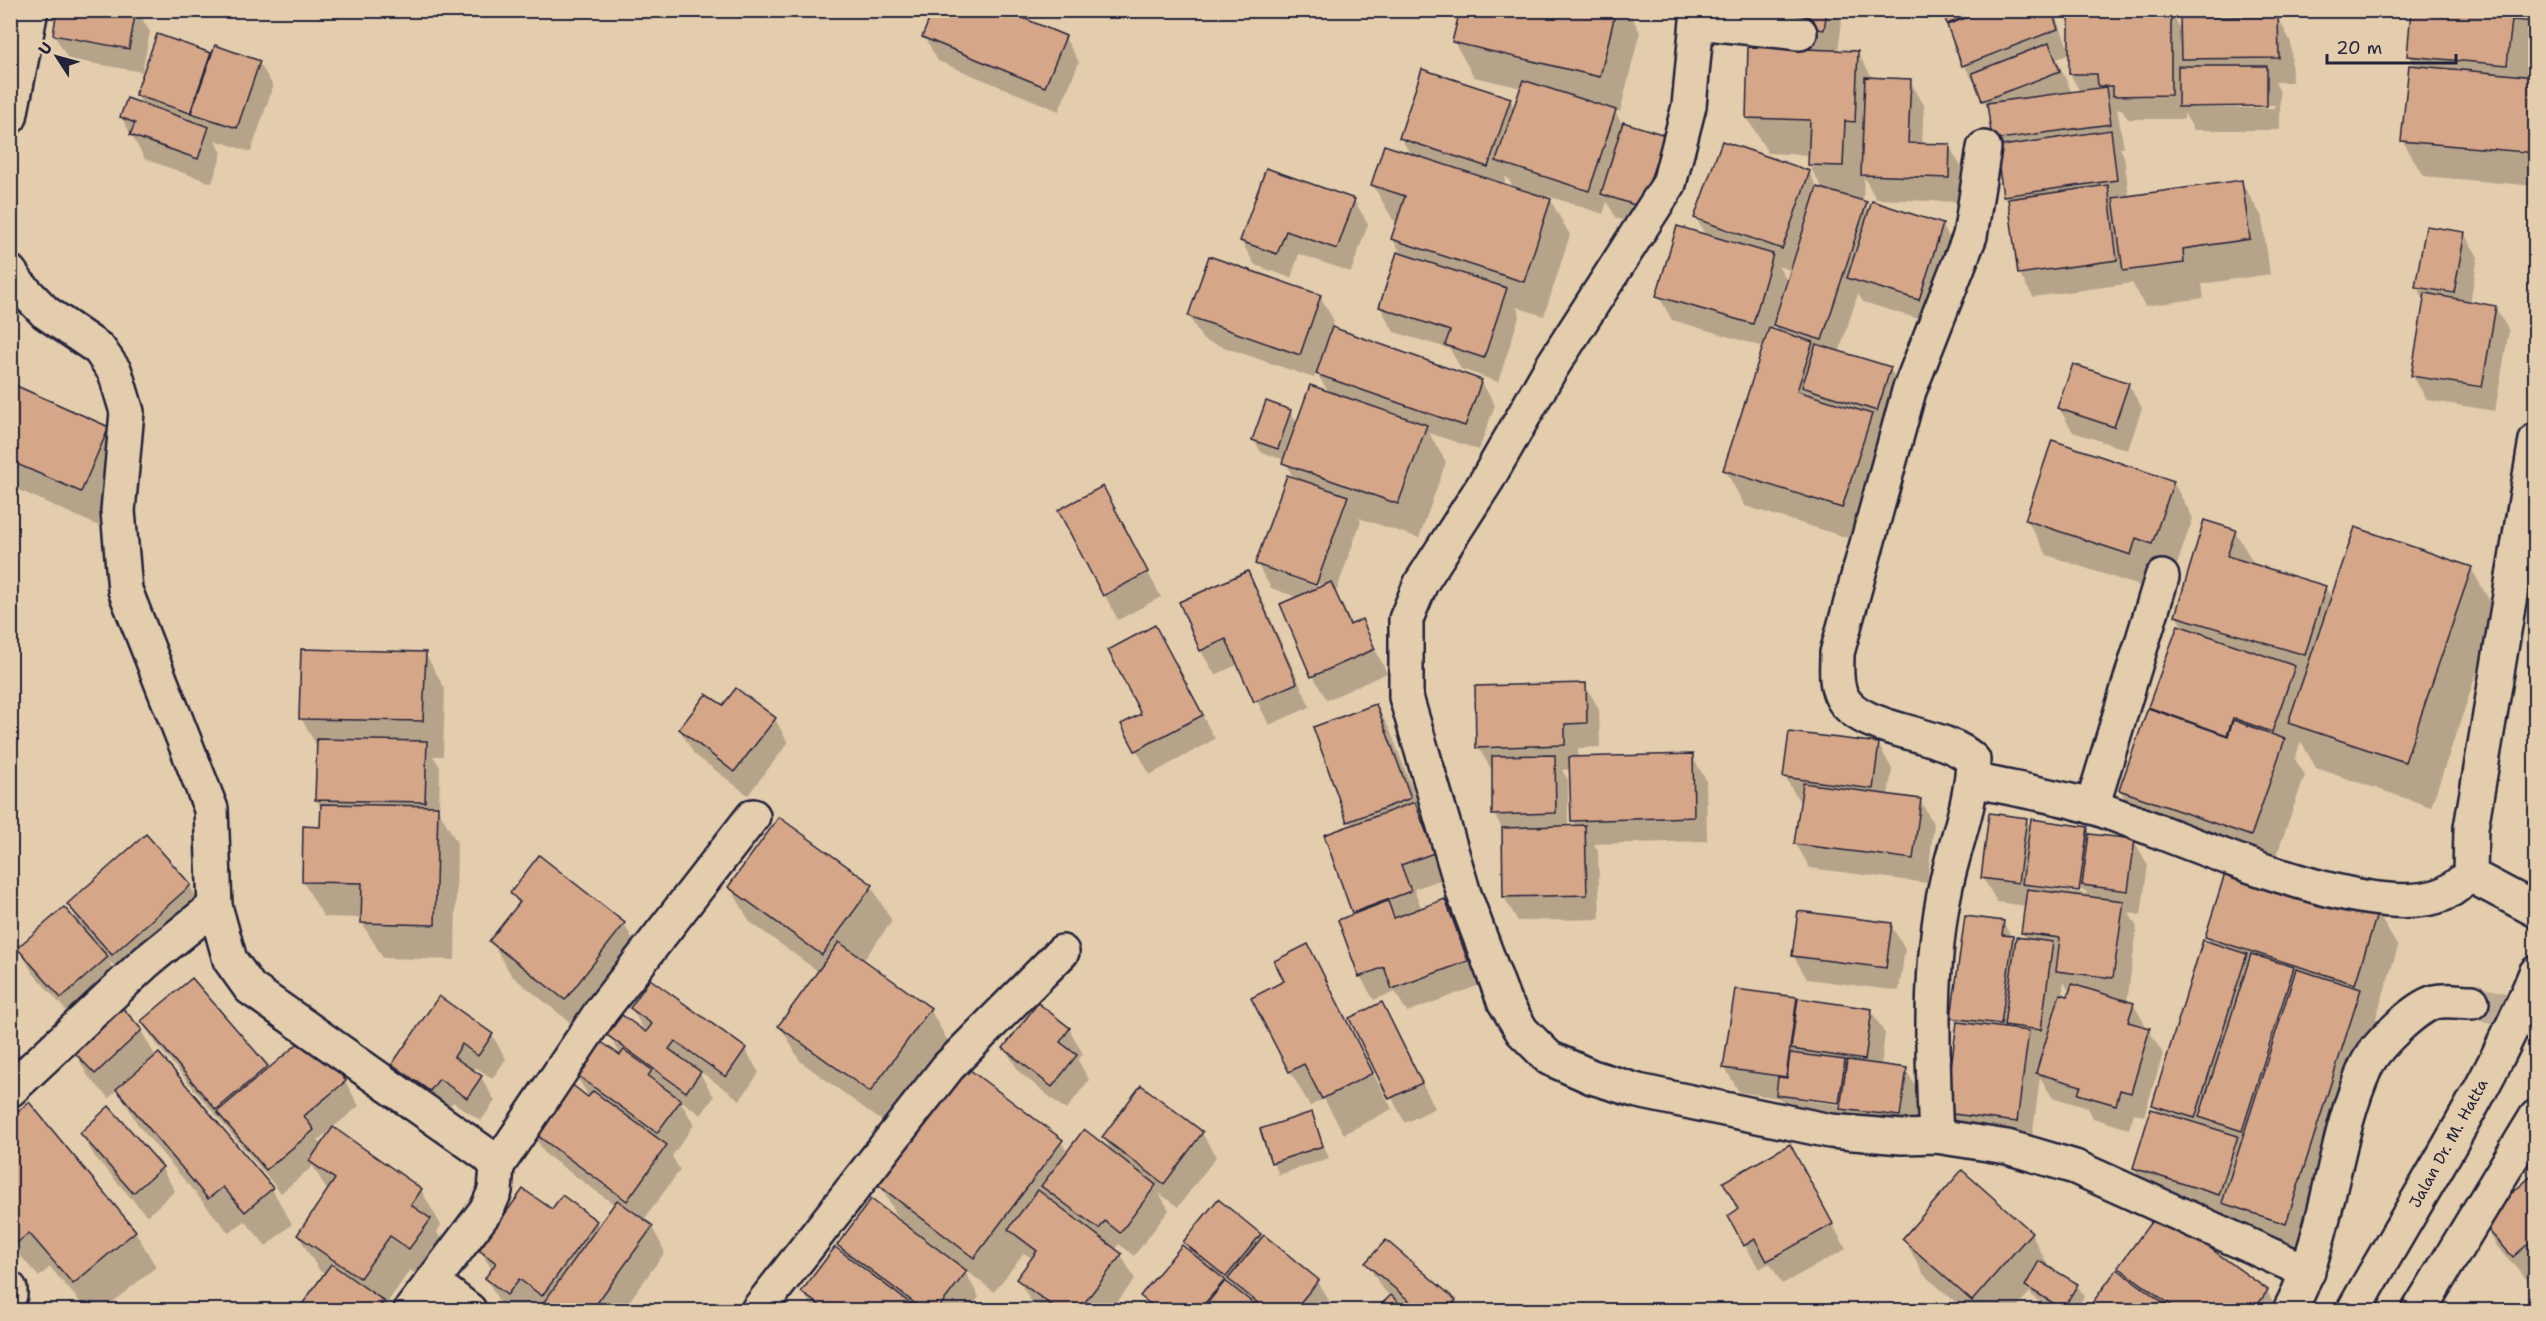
<svg xmlns="http://www.w3.org/2000/svg" width="2546" height="1321" viewBox="0 0 2546 1321" font-family="'Shantell Sans',sans-serif">
<style>
.shadow{fill:#0003;fill-rule:evenodd}
.building{fill:#d6a688;stroke:#22223b;stroke-width:1.5}
.lines{fill:none;stroke-linecap:round;stroke-linejoin:round}
.minor-tunnel{stroke:#bdab96;stroke-width:33;stroke-dasharray:33 16;stroke-linecap:butt}
.minor-casing{stroke:#22223b;stroke-width:38}
.secondary-casing{stroke:#22223b;stroke-width:38}
.minor{stroke:#e4cdad;stroke-width:33}
.secondary{stroke:#e4cdad;stroke-width:33}
.labels{text-anchor:middle;stroke-width:4.5;stroke-linejoin:round;paint-order:stroke}
.street-label{font-size:16px;fill:#22223b;stroke:#e4cdad}
</style>
<rect width="100%" height="100%" fill="#e4cdad"/>
<filter id="ink" filterUnits="userSpaceOnUse"><feTurbulence type="fractalNoise" baseFrequency=".0167" numOctaves="2"/><feDisplacementMap in="SourceGraphic" scale="12" xChannelSelector="R" yChannelSelector="G"/><feConvolveMatrix kernelMatrix="1 2 1 2 8 2 1 2 1" color-interpolation-filters="sRGB"/></filter>
<g filter="url(#ink)">
<g class="shadow">
<polygon points="59,10 137,10 150,32 142,72 68,59 54,35"/>
<polygon points="935,10 1012,10 1011,15 1065,38 1079,62 1059,111 938,61 924,36"/>
<path d="M 1461,10 L 1628,10 L 1640,32 L 1620,112 L 1614,110 L 1624,127 L 1664,136 L 1654,230 L 1616,218 L 1607,202 L 1603,214 L 1548,196 L 1570,235 L 1544,316 L 1516,307 L 1520,314 L 1498,382 L 1461,369 L 1450,349 L 1394,332 L 1380,307 L 1402,255 L 1392,238 L 1398,222 L 1393,220 L 1373,185 L 1411,155 L 1401,138 L 1510,99 L 1515,109 L 1522,88 L 1474,77 L 1454,42 ZM 1506,176 L 1514,188 L 1504,185 Z"/>
<path d="M 1747,10 L 1835,10 L 1842,22 L 1838,51 L 1857,52 L 1873,79 L 1910,81 L 1924,105 L 1922,145 L 1949,146 L 1963,170 L 1962,202 L 1876,199 L 1864,177 L 1863,203 L 1870,211 L 1942,225 L 1956,249 L 1932,323 L 1863,302 L 1858,294 L 1839,353 L 1890,369 L 1904,393 L 1891,434 L 1880,431 L 1892,451 L 1862,542 L 1745,506 L 1725,470 L 1764,347 L 1672,320 L 1658,295 L 1706,236 L 1696,218 L 1809,172 L 1818,189 L 1824,191 L 1809,165 L 1810,155 L 1768,153 L 1747,118 L 1797,50 ZM 1778,266 L 1792,271 L 1786,289 L 1784,288 L 1786,279 ZM 1774,322 L 1780,334 L 1771,331 Z"/>
<path d="M 1943,10 L 2058,10 L 2054,12 L 2070,52 L 2070,11 L 2207,10 L 2207,16 L 2172,13 L 2181,30 L 2278,18 L 2291,42 L 2292,82 L 2275,82 L 2280,92 L 2280,130 L 2194,130 L 2184,113 L 2184,119 L 2128,119 L 2122,109 L 2117,109 L 2124,148 L 2120,148 L 2124,156 L 2129,197 L 2241,181 L 2262,217 L 2270,274 L 2202,284 L 2204,298 L 2145,306 L 2132,283 L 2033,297 L 2019,273 L 2010,205 L 2004,196 L 1990,111 L 1964,65 ZM 2070,54 L 2070,74 L 2080,92 L 2072,93 L 2057,59 ZM 2191,105 L 2275,105 L 2275,108 L 2191,108 Z"/>
<polygon points="2536,10 2536,55 2531,54 2529,77 2536,78 2536,186 2423,176 2403,141 2415,67 2409,56"/>
<polygon points="158,35 213,55 259,62 273,86 251,152 215,140 222,153 212,183 145,159 121,117 143,106 137,95"/>
<polygon points="1354,200 1368,224 1351,272 1299,254 1291,278 1255,265 1241,241"/>
<polygon points="2464,233 2478,257 2470,303 2495,307 2509,331 2495,411 2427,400 2413,376 2425,302 2417,286"/>
<path d="M 1320,296 L 1334,321 L 1331,329 L 1481,381 L 1495,405 L 1479,450 L 1429,433 L 1446,462 L 1419,538 L 1359,518 L 1361,521 L 1336,592 L 1352,625 L 1361,621 L 1387,673 L 1327,700 L 1313,676 L 1282,605 L 1299,598 L 1271,588 L 1257,564 L 1293,478 L 1285,460 L 1261,452 L 1254,440 L 1290,411 L 1298,424 L 1329,393 L 1316,372 L 1314,378 L 1203,340 L 1189,316 ZM 1275,569 L 1324,586 L 1323,589 L 1275,572 Z"/>
<polygon points="2128,384 2142,408 2128,450 2073,432 2059,408"/>
<polygon points="10,385 108,428 129,464 101,527 10,486"/>
<polygon points="2173,482 2193,518 2172,579 2151,590 2047,555 2027,520"/>
<polygon points="1060,511 1116,512 1161,597 1118,620"/>
<polygon points="2235,531 2255,566 2325,587 2332,598 2471,568 2497,614 2431,807 2316,768 2301,742 2295,759 2305,775 2271,871 2141,825 2120,790 2178,627 2183,628 2176,616"/>
<polygon points="1248,573 1261,597 1310,707 1269,725 1239,664 1215,675 1201,651 1181,603"/>
<polygon points="1168,651 1215,739 1150,775 1123,725 1143,715"/>
<polygon points="425,653 445,689 443,756 433,756 440,767 439,811 457,843 455,960 383,958 362,923 362,918 324,917 303,882 322,829 322,810 317,800 318,748 301,718"/>
<path d="M 1585,685 L 1599,709 L 1600,747 L 1578,748 L 1578,758 L 1692,756 L 1706,780 L 1707,841 L 1594,844 L 1598,851 L 1600,919 L 1518,921 L 1504,897 L 1503,830 L 1494,814 L 1493,772 L 1478,747 ZM 1571,769 L 1572,820 L 1576,827 L 1568,827 L 1568,780 L 1562,770 Z"/>
<polygon points="1376,706 1390,730 1446,878 1414,889 1422,910 1445,901 1459,925 1480,985 1407,1012 1395,992 1374,1000 1360,976 1353,912 1352,827 1349,821"/>
<polygon points="723,707 775,719 788,743 748,795 694,754 680,730"/>
<polygon points="1878,744 1892,769 1888,796 1920,800 1934,825 1927,883 1810,868 1796,844 1802,801 1799,801 1785,777"/>
<path d="M 2026,819 L 2031,828 L 2087,828 L 2092,835 L 2134,841 L 2148,865 L 2141,915 L 2129,913 L 2137,927 L 2127,1002 L 2133,1004 L 2163,1054 L 2144,1116 L 2134,1113 L 2129,1129 L 2093,1118 L 2088,1108 L 2052,1097 L 2040,1077 L 2031,1146 L 1961,1137 L 1947,1112 L 1958,1027 L 1953,1018 L 2003,923 L 2017,945 L 2027,940 L 2023,933 L 2026,906 L 1997,902 L 1983,878 ZM 2038,884 L 2087,891 L 2087,894 L 2038,887 ZM 2064,982 L 2070,993 L 2069,998 L 2062,996 Z"/>
<polygon points="190,886 204,910 126,978 108,960 121,982 76,1022 33,973 19,949 81,926 69,905"/>
<polygon points="871,886 892,921 863,961 930,1009 950,1045 890,1127 800,1061 780,1026 819,972 750,922 730,887"/>
<polygon points="512,893 624,924 644,959 586,1035 512,976 491,941 519,906"/>
<polygon points="2377,912 2398,947 2376,1018 2380,1025 2306,1258 2245,1239 2233,1219 2148,1192 2134,1168 2158,1112 2153,1104 2211,944 2207,937"/>
<polygon points="1891,925 1905,949 1899,991 1807,979 1793,955"/>
<polygon points="1307,946 1392,1109 1344,1134 1324,1099 1310,1106 1290,1071 1286,982"/>
<polygon points="192,980 269,1071 345,1081 359,1106 318,1140 322,1146 421,1190 441,1225 437,1232 450,1255 430,1284 410,1270 385,1306 387,1310 300,1310 325,1275 319,1270 298,1235 328,1192 313,1166 281,1193 157,1045 143,1021"/>
<path d="M 1736,991 L 1871,1010 L 1885,1034 L 1881,1066 L 1906,1070 L 1920,1094 L 1913,1140 L 1791,1119 L 1780,1098 L 1739,1092 L 1725,1068 ZM 1797,1096 L 1847,1103 L 1847,1106 L 1797,1099 Z"/>
<polygon points="1382,1004 1435,1108 1405,1123 1351,1019"/>
<polygon points="1038,1005 1069,1029 1083,1054 1078,1060 1089,1080 1066,1110 1019,1072 1005,1048"/>
<polygon points="631,1008 745,1049 759,1073 740,1100 698,1070 714,1097 701,1115 680,1100 694,1125 672,1156 680,1170 643,1221 652,1227 665,1252 623,1310 544,1310 533,1302 527,1310 511,1310 500,1303 486,1278 492,1270 480,1250 552,1211 596,1222 599,1227 615,1205 545,1154 531,1130 591,1100 574,1072 623,1059 609,1035 647,1035"/>
<polygon points="141,1030 156,1057 272,1189 292,1224 266,1246 245,1221 229,1233 138,1125 118,1089 109,1098 88,1076 74,1051"/>
<polygon points="492,1035 506,1059 492,1079 476,1067 474,1072 481,1077 495,1101 481,1121 453,1102 444,1115 407,1089 394,1065"/>
<polygon points="1141,1087 1202,1133 1216,1157 1178,1207 1159,1193 1169,1210 1134,1256 1119,1244 1115,1251 1121,1255 1135,1279 1111,1310 1041,1310 1032,1303 1018,1279 1033,1259 1024,1253 994,1292 963,1268 979,1297 969,1310 814,1310 803,1292 845,1257 839,1245 902,1224 879,1184 1061,1142 1068,1153 1113,1154 1104,1137"/>
<polygon points="1311,1114 1329,1158 1279,1175 1261,1130"/>
<polygon points="10,1120 135,1231 156,1267 103,1310 87,1310 50,1267 39,1277 10,1244"/>
<polygon points="81,1133 161,1167 175,1191 147,1216 95,1157"/>
<polygon points="1803,1170 1846,1249 1782,1284 1770,1263 1759,1269 1745,1245"/>
<polygon points="2536,1174 2536,1274 2528,1281 2496,1245 2482,1221"/>
<polygon points="1219,1201 1318,1281 1332,1306 1328,1310 1150,1310 1142,1296 1192,1255 1185,1242"/>
<polygon points="2159,1213 2267,1291 2278,1310 2089,1310 2117,1271 2126,1278 2120,1267"/>
<polygon points="2031,1233 2050,1269 2077,1285 2084,1297 2076,1310 2055,1310 2034,1298 2030,1292 2014,1310 1965,1310 1924,1275 1904,1239"/>
<polygon points="1386,1242 1455,1301 1461,1310 1408,1310 1403,1307 1404,1310 1377,1310 1391,1297 1381,1287 1367,1263"/>
</g>
<g class="building">
<polygon points="57,10 136,10 129,49 53,35"/>
<polygon points="933,10 1004,10 1066,36 1045,87 922,37"/>
<polygon points="1460,10 1616,10 1600,77 1452,42"/>
<polygon points="1746,10 1827,10 1824,30 1745,18"/>
<polygon points="1942,10 1983,10 1947,24"/>
<polygon points="1987,10 2051,10 2058,29 1962,66 1947,25"/>
<polygon points="2069,10 2171,10 2171,95 2113,96 2113,86 2098,86 2097,74 2069,74"/>
<polygon points="2411,10 2536,10 2536,22 2512,20 2507,65 2407,56"/>
<polygon points="2278,16 2279,58 2181,59 2180,18"/>
<polygon points="157,34 211,53 190,113 135,95"/>
<polygon points="2049,43 2060,71 1982,101 1972,73"/>
<polygon points="215,45 260,61 237,128 191,113"/>
<polygon points="1748,47 1858,51 1855,122 1845,121 1843,166 1808,165 1810,120 1746,118"/>
<polygon points="2409,65 2536,77 2536,153 2401,141"/>
<polygon points="2178,66 2267,66 2267,106 2178,107"/>
<polygon points="1422,69 1511,98 1488,167 1399,138"/>
<polygon points="1865,77 1911,79 1908,143 1950,144 1949,178 1861,175"/>
<polygon points="1523,80 1616,110 1589,191 1496,161"/>
<polygon points="2106,87 2111,124 1992,140 1987,103"/>
<polygon points="127,98 209,127 198,159 130,135 135,123 120,117"/>
<polygon points="1623,122 1665,135 1641,207 1601,194"/>
<polygon points="2111,130 2117,180 2003,196 1996,147"/>
<polygon points="1722,141 1810,171 1782,249 1694,218"/>
<polygon points="1384,145 1551,199 1524,282 1391,239 1405,196 1371,185"/>
<polygon points="1266,168 1355,199 1337,249 1286,231 1277,254 1240,241"/>
<polygon points="2242,180 2250,239 2183,249 2184,263 2123,271 2113,198"/>
<polygon points="2108,185 2117,260 2018,274 2008,199"/>
<polygon points="1817,187 1867,202 1822,340 1773,325"/>
<polygon points="1872,201 1943,224 1919,300 1847,278"/>
<polygon points="1677,226 1773,254 1753,324 1656,296"/>
<polygon points="2426,226 2465,232 2454,293 2415,287"/>
<polygon points="1397,252 1507,288 1484,358 1445,345 1450,331 1379,307"/>
<polygon points="1209,256 1321,295 1300,355 1188,316"/>
<polygon points="2425,293 2496,306 2482,387 2411,376"/>
<polygon points="1332,327 1482,380 1465,426 1316,374"/>
<polygon points="1769,328 1813,342 1797,391 1872,414 1842,508 1723,470"/>
<polygon points="1816,344 1891,367 1877,411 1802,387"/>
<polygon points="2073,364 2129,383 2114,427 2057,408"/>
<polygon points="10,383 109,427 81,492 10,461"/>
<polygon points="1310,385 1427,425 1398,504 1282,463"/>
<polygon points="1266,401 1291,410 1278,449 1252,440"/>
<polygon points="2052,440 2174,481 2152,544 2136,538 2131,555 2025,520"/>
<polygon points="1287,475 1348,496 1316,585 1255,564"/>
<polygon points="1103,486 1148,572 1103,596 1058,510"/>
<polygon points="2204,520 2236,530 2227,556 2326,586 2305,655 2175,616"/>
<polygon points="2355,527 2472,567 2405,762 2288,723"/>
<polygon points="1248,571 1297,683 1254,702 1226,639 1200,651 1179,602"/>
<polygon points="1331,582 1350,625 1362,619 1375,649 1311,677 1280,604"/>
<polygon points="1155,625 1203,715 1135,751 1121,724 1141,714 1108,650"/>
<polygon points="2178,625 2295,666 2272,732 2233,718 2227,735 2148,707"/>
<polygon points="301,649 426,652 423,721 299,719"/>
<polygon points="1586,683 1587,723 1565,724 1565,745 1476,748 1475,686"/>
<polygon points="736,688 776,718 734,772 679,729 706,694 723,705"/>
<polygon points="1376,704 1411,798 1347,822 1313,727"/>
<polygon points="2148,708 2228,736 2233,720 2285,739 2251,836 2119,790"/>
<polygon points="1789,732 1879,743 1873,789 1783,777"/>
<polygon points="317,739 427,741 425,802 315,800"/>
<polygon points="1693,754 1694,817 1571,821 1569,757"/>
<polygon points="1555,755 1556,813 1492,815 1492,756"/>
<polygon points="1803,783 1921,799 1913,859 1794,844"/>
<polygon points="1415,802 1434,853 1401,865 1411,891 1352,913 1324,835"/>
<polygon points="321,804 438,806 435,925 361,923 362,883 302,882 303,826 320,827"/>
<polygon points="1989,813 2027,818 2018,883 1981,878"/>
<polygon points="779,817 873,885 822,955 728,887"/>
<polygon points="2031,819 2088,827 2079,891 2022,884"/>
<polygon points="1585,825 1587,895 1503,897 1502,828"/>
<polygon points="146,834 191,885 112,955 67,904"/>
<polygon points="2089,834 2135,839 2128,891 2082,885"/>
<polygon points="539,855 625,923 565,1000 489,941 520,902 510,893"/>
<polygon points="2228,864 2378,911 2355,984 2205,937"/>
<polygon points="2027,889 2124,901 2113,978 2056,971 2060,938 2021,933"/>
<polygon points="1445,899 1468,961 1392,989 1384,967 1359,977 1338,920 1388,901 1394,918"/>
<polygon points="64,907 108,957 61,998 17,948"/>
<polygon points="1798,911 1892,923 1886,968 1792,956"/>
<polygon points="1965,916 2004,921 2002,935 2013,936 2001,1024 1951,1018"/>
<polygon points="2016,937 2053,942 2041,1030 2004,1025"/>
<polygon points="2203,940 2247,954 2195,1118 2152,1105"/>
<polygon points="839,942 931,1008 870,1092 778,1026"/>
<polygon points="1308,944 1373,1073 1322,1099 1304,1064 1289,1072 1251,998 1284,981 1274,961"/>
<polygon points="2251,954 2294,967 2242,1131 2199,1117"/>
<polygon points="2296,969 2361,989 2286,1224 2222,1203"/>
<polygon points="192,978 268,1066 216,1110 141,1021"/>
<polygon points="650,979 746,1048 726,1077 675,1041 669,1049 701,1072 686,1092 607,1035 622,1015 646,1032 652,1024 630,1008"/>
<polygon points="2072,984 2134,1003 2128,1022 2150,1028 2131,1093 2120,1090 2116,1105 2078,1094 2081,1086 2036,1073 2060,994 2068,996"/>
<polygon points="1735,989 1797,997 1786,1077 1723,1068"/>
<polygon points="439,996 493,1034 478,1056 462,1044 454,1057 482,1076 467,1098 439,1079 430,1091 392,1064"/>
<polygon points="1798,998 1872,1009 1865,1060 1791,1049"/>
<polygon points="1382,1002 1422,1083 1389,1099 1349,1018"/>
<polygon points="1038,1003 1070,1028 1060,1042 1077,1055 1052,1087 1003,1048"/>
<polygon points="121,1006 142,1030 95,1074 73,1051"/>
<polygon points="1957,1022 2029,1031 2017,1122 1945,1113"/>
<polygon points="308,1035 346,1081 304,1116 314,1130 266,1170 217,1112"/>
<polygon points="597,1039 620,1055 624,1050 652,1070 648,1076 681,1100 657,1133 573,1072"/>
<polygon points="159,1053 273,1188 245,1212 223,1187 208,1199 116,1089"/>
<polygon points="1790,1053 1845,1060 1839,1103 1776,1095 1778,1077 1787,1078"/>
<polygon points="1847,1060 1907,1068 1900,1116 1840,1109"/>
<polygon points="966,1067 1063,1140 974,1258 877,1184"/>
<polygon points="566,1080 588,1097 593,1091 667,1145 627,1201 530,1130"/>
<polygon points="1141,1085 1203,1132 1164,1184 1102,1137"/>
<polygon points="29,1102 136,1231 73,1284 29,1233 17,1243 10,1235 10,1118"/>
<polygon points="109,1106 163,1167 133,1193 80,1133"/>
<polygon points="2151,1109 2238,1136 2219,1195 2133,1168"/>
<polygon points="1312,1112 1323,1146 1271,1163 1260,1129"/>
<polygon points="333,1127 422,1189 411,1205 431,1219 409,1249 390,1236 360,1278 297,1235 335,1179 309,1161"/>
<polygon points="1084,1129 1156,1185 1120,1233 1105,1221 1099,1229 1041,1186"/>
<polygon points="1790,1144 1833,1224 1767,1261 1755,1239 1744,1246 1728,1216 1738,1209 1723,1182"/>
<polygon points="1962,1170 2032,1232 1972,1301 1902,1239"/>
<polygon points="2536,1172 2536,1237 2513,1257 2480,1221"/>
<polygon points="523,1189 552,1209 562,1195 597,1221 542,1296 519,1279 507,1295 485,1278 496,1263 479,1250"/>
<polygon points="1038,1190 1122,1254 1079,1310 1058,1310 1016,1279 1037,1251 1008,1229"/>
<polygon points="871,1199 967,1271 937,1310 924,1310 837,1245"/>
<polygon points="1218,1199 1261,1234 1226,1277 1183,1242"/>
<polygon points="617,1200 653,1226 592,1310 556,1310 544,1302"/>
<polygon points="2159,1211 2268,1290 2254,1310 2178,1310 2118,1267"/>
<polygon points="1264,1235 1319,1280 1294,1310 1267,1310 1228,1279"/>
<polygon points="1386,1240 1456,1300 1447,1310 1420,1310 1365,1263"/>
<polygon points="1182,1245 1225,1280 1199,1310 1158,1310 1140,1296"/>
<polygon points="835,1247 919,1310 826,1310 801,1292"/>
<polygon points="2039,1261 2078,1284 2063,1309 2025,1286"/>
<polygon points="331,1264 384,1301 377,1310 298,1310"/>
<polygon points="2117,1269 2173,1310 2087,1310"/>
<polygon points="1225,1281 1262,1310 1202,1310"/>
<polygon points="1391,1295 1406,1310 1375,1310"/>
</g>
<g class="lines">
<polyline class="minor-tunnel" points="2472,1002 2536,1017"/>
<defs>
<g id="minor">
<polyline points="1698,10 1689,106 1669,184 1551,368 1487,480 1421,583 1406,619 1406,697 1464,894 1504,1001 1522,1031 1549,1058 1592,1077 1638,1091 1830,1131 1902,1137 1936,1136 2007,1147 2075,1167 2308,1272"/>
<polyline points="1698,22 1800,33"/>
<polyline points="10,117 31,10"/>
<polyline points="10,272 19,285 45,312 99,349 115,372 127,412 118,511 125,590 211,809 215,906 230,960 250,988 487,1155 497,1166 495,1191 487,1209 411,1310"/>
<polyline points="2536,440 2471,828 2470,875 2536,910"/>
<path d="M 1973,780 C 2012,789 2054,795 2093,807 C 2173,833 2367,926 2444,894 C 2453,890 2462,881 2470,875"/>
<polyline points="2092,807 2162,577"/>
<polyline points="10,1090 146,962 215,906"/>
<path d="M 1936,1136 C 1932,1056 1929,964 1946,885 C 1955,843 1972,803 1973,760 C 1943,730 1857,733 1841,695 C 1835,682 1837,668 1837,653 L 1909,391 L 1970,236 L 1984,148"/>
<polyline points="497,1166 602,1010 753,816"/>
<polyline points="433,1282 469,1310"/>
<polyline points="10,1289 10,1295"/>
<polyline points="758,1310 948,1067 1062,952"/>
<path d="M 2290,1310 C 2330,1234 2331,1144 2366,1066 C 2375,1047 2415,1007 2435,1002 C 2446,999 2461,1002 2472,1002"/>
</g>
<g id="secondary">
<path d="M 2354,1310 C 2416,1199 2488,1091 2536,973"/>
<polyline points="2419,1310 2536,1117"/>
</g>
</defs>
<use href="#minor" class="minor-casing"/>
<use href="#secondary" class="secondary-casing"/>
<use href="#minor" class="minor"/>
<use href="#secondary" class="secondary"/>
</g>
</g>
<g class="labels">
<g class="street-label">
<text transform="translate(2448 1143) rotate(-61)" y="6">Jalan Dr. M. Hatta</text>
</g>
</g>
<rect width="2546" height="1321" fill="none" stroke="#e4cdad" stroke-width="36"/>
<rect x="18" y="18" width="2510" height="1285" fill="none" stroke="#22223b" stroke-width="2" filter="url(#ink)"/>
<g transform="translate(57 57) rotate(306)" stroke="#e4cdad" stroke-width="4.5" paint-order="stroke">
<path d="M0-4.5L10 22L0 15L-10 22Z" fill="#22223b"/>
<text y="-9" font-size="16" font-weight="bold" text-anchor="middle" fill="#22223b">U</text>
</g>
<path d="M2327 54v9h129v-9" fill="none" stroke="#22223b" stroke-width="3"/>
<text x="2336" y="54" font-size="18" fill="#22223b" stroke="#e4cdad" stroke-width="4.5" paint-order="stroke">20 m</text>
</svg>
